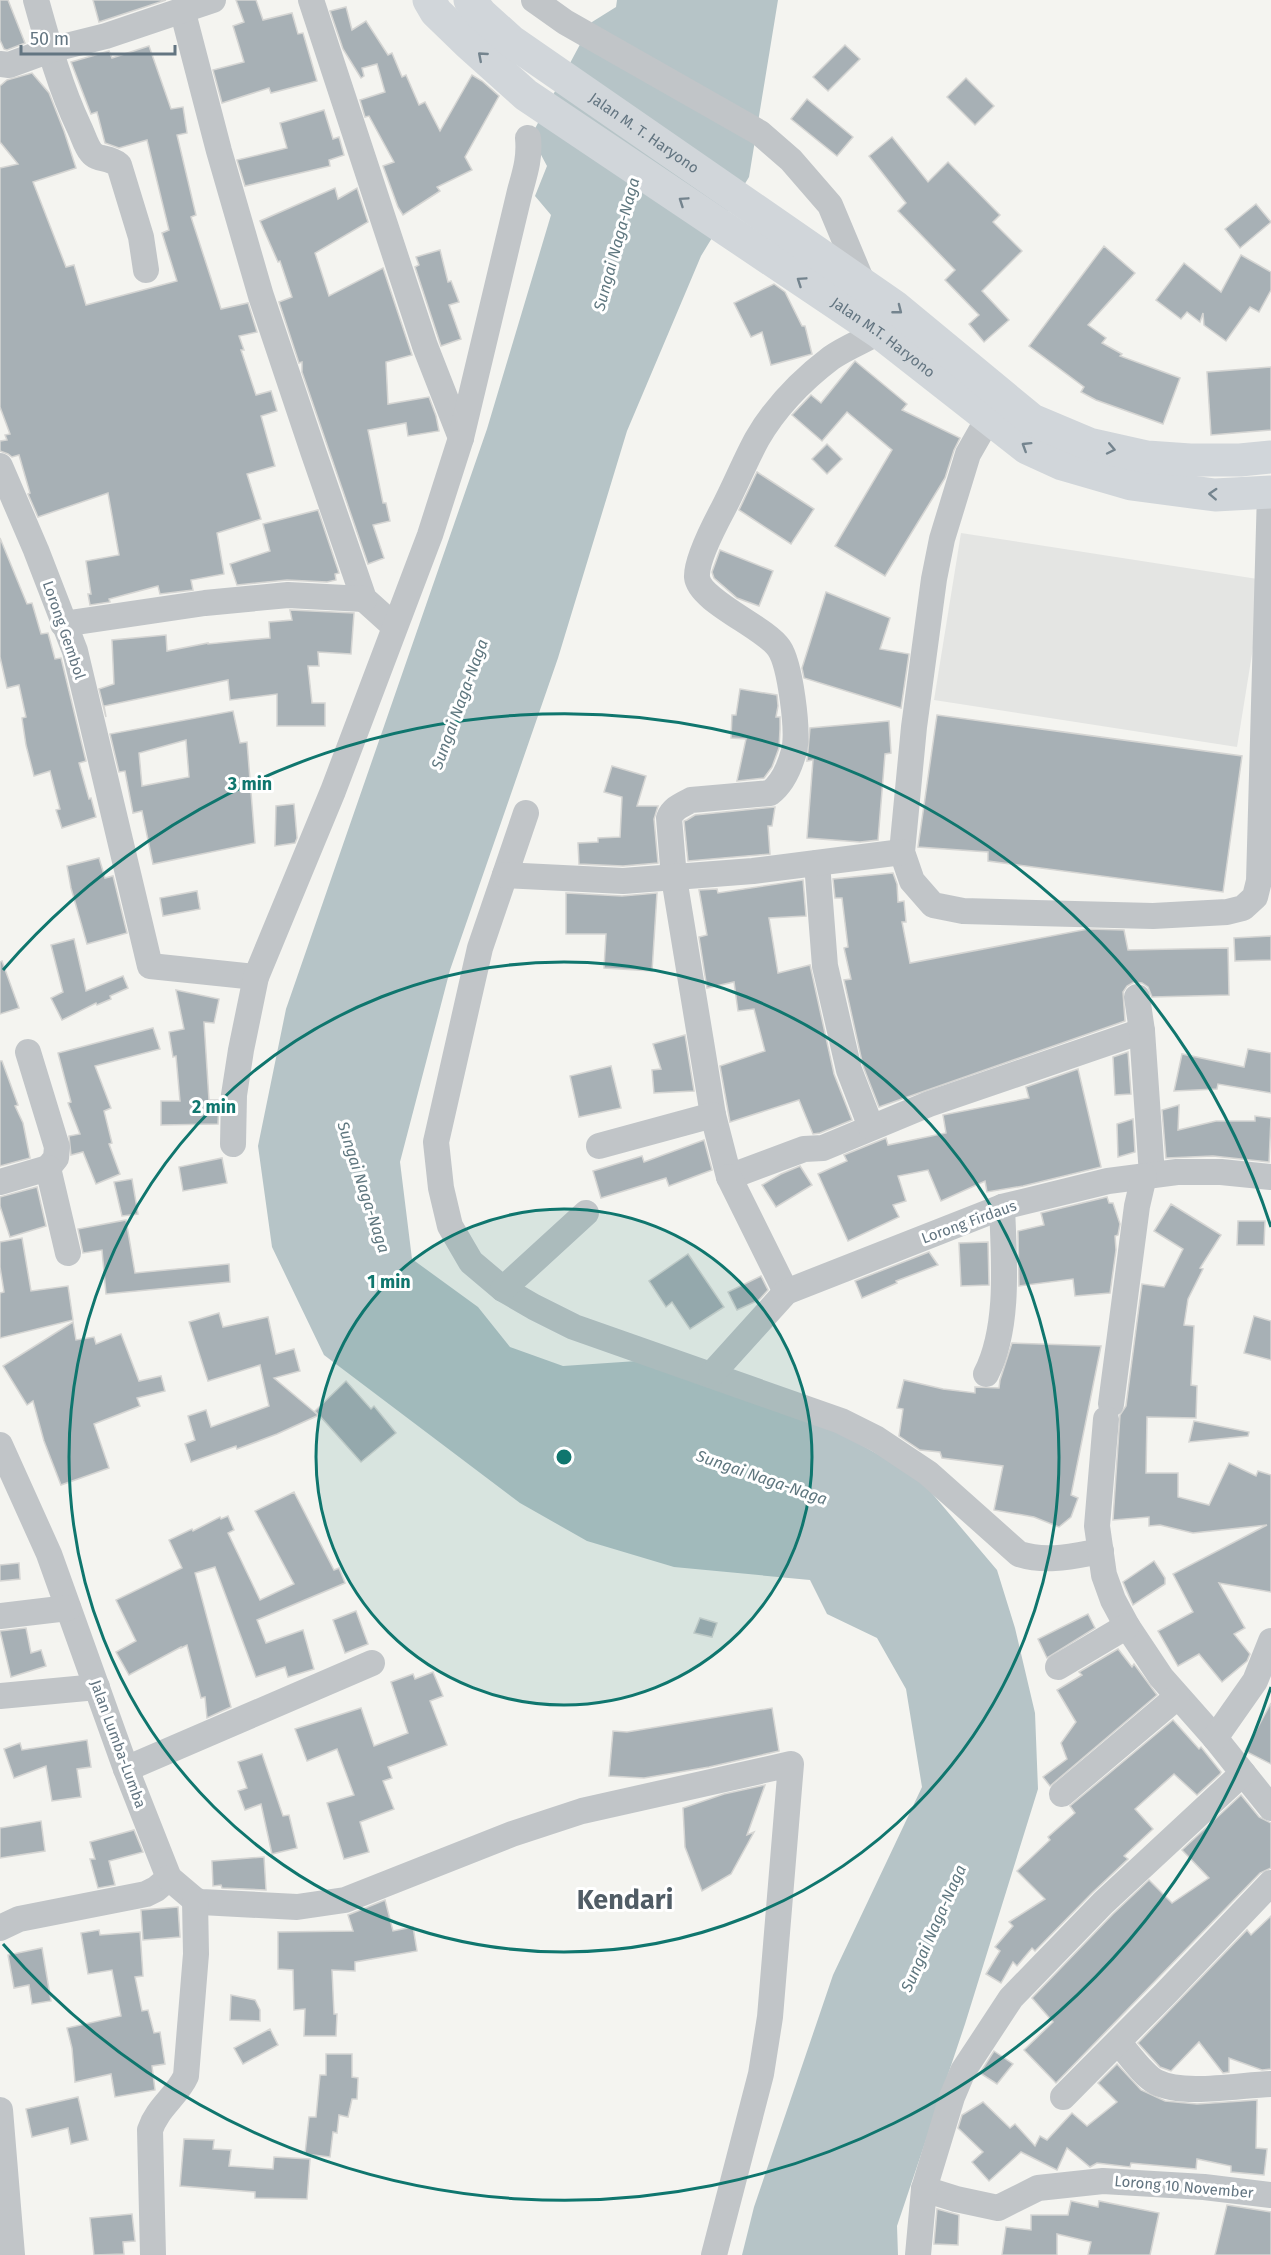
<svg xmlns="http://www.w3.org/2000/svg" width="1271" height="2255" viewBox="0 0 1271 2255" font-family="'Fira Sans',sans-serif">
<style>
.built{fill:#e4e5e3}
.water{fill:#b6c4c7}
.building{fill:#a7b0b5;stroke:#d5d5d3;stroke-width:1.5;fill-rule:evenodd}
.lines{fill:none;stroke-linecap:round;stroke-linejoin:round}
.minor{stroke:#c1c5c8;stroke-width:26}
.highway{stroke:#d1d6da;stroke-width:33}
.oneway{stroke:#74848e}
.ring{fill:none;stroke:#0f766e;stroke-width:3}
.labels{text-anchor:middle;stroke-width:6;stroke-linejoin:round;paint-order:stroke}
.street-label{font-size:15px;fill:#637581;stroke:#fff}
.water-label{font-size:16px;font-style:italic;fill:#5f777f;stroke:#fff}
.town-label{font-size:27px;font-weight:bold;fill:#515d66;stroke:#fff}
.centre{fill:#0f766e;stroke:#fff;stroke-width:3}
.ring-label{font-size:18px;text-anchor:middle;font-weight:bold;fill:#0f766e;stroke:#fff;stroke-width:6;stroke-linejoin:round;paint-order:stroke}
</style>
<rect width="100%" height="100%" fill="#f4f4f0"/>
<polygon class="built" points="961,533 1264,580 1237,747 934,700"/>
<polygon class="water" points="617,0 778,0 749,177 701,256 627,431 558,658 450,970 400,1162 412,1259 478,1307 510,1347 563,1366 637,1361 839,1432 919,1478 997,1570 1015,1628 1035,1713 1038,1789 965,2024 897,2226 898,2255 742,2255 754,2207 833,1975 922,1787 906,1689 877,1638 827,1614 810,1580 674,1567 587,1541 520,1503 324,1355 272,1247 258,1146 286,1009 487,429 551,215 535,196 547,166 531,136 592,22 616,7"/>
<g class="building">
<polygon points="0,0 8,0 25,43 7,50 4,49 0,40"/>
<polygon points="93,0 166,0 99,22"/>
<polygon points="236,0 256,0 263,20 292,13 298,34 303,33 317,81 271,93 269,88 222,103 213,70 244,62 233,26 244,22"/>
<polygon points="346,7 352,30 366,21 388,55 392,53 402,77 406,75 419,105 425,102 440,131 472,75 482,81 499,96 465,157 472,170 437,187 440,191 403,215 398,207 383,166 394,162 369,116 365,117 360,100 385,92 377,64 362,68 364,76 361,78 343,49 330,11"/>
<polygon points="845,45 860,59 828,91 813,77"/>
<polygon points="149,46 171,109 183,107 187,133 177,135 196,215 191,217 221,309 248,303 257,332 239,336 244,350 241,350 256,395 271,391 277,411 261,416 275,466 247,474 261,519 217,533 224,574 191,580 193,590 160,594 158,586 109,599 110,602 90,605 88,594 91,594 86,561 119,555 108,493 38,517 28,494 30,493 19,455 12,457 8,454 0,451 0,441 7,440 5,435 10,434 0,407 0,168 18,164 0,142 0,86 7,80 32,73 49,93 64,131 76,168 33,182 66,267 74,265 86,305 177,281 162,233 169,230 147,140 119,148 105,143 97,112 91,114 71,62 109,51 112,58"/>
<polygon points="966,78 994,106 975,125 947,97"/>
<polygon points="807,99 853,137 837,156 791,119"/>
<polygon points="324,110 333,139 339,137 344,155 329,160 330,166 245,186 237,160 287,148 280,123"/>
<polygon points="892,137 928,182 948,162 1000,215 993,222 1022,251 982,291 1009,320 984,342 969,324 979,315 945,280 955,270 898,211 906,203 869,156"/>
<polygon points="335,188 338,199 357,188 368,222 315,253 329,296 383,268 412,355 386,362 388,404 429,397 436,416 439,431 408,436 406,423 368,430 383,503 386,503 390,521 373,525 384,558 368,564 302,372 302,362 299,363 279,302 292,297 280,261 278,262 260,221"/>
<polygon points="1256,204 1271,222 1240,248 1225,229"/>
<polygon points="1104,246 1135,273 1088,325 1106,338 1102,343 1122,354 1120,356 1180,378 1163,424 1096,400 1081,392 1084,387 1029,346"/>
<polygon points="440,250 448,282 451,281 459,302 449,305 461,339 441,346 415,267 419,265 416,257"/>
<polygon points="1241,255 1271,272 1271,290 1259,312 1250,307 1226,341 1204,325 1203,313 1200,322 1187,312 1181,319 1156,300 1184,263 1221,292"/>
<polygon points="774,284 785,292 802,326 805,326 812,354 771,365 762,332 751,337 734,303"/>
<polygon points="855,361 907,404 902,410 960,438 954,450 945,478 885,576 835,546 892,450 847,412 822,441 792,415 811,395 821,403"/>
<polygon points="1271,367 1271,430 1211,435 1207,372"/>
<polygon points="827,444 842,459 827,474 812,459"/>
<polygon points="757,472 814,509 791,544 739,510"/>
<polygon points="318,510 339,573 335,574 336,580 327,582 287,580 237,585 230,564 270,551 263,524"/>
<polygon points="0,538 27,604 32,603 41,634 48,633 55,659 61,658 86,761 79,763 89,799 91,798 96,817 62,828 56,810 60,809 50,771 34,776 26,745 22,718 26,717 19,685 7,688 0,657"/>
<polygon points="720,550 773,571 759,606 737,598 714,578 712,572"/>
<polygon points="826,592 890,618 880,649 909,654 901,708 804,678 802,668"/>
<polygon points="290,610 354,613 351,654 318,652 319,666 308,666 312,703 325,703 325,726 277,726 277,694 230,700 228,680 104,706 106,717 99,689 114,684 112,640 166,635 167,651 208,643 208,644 270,638 269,622 292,620"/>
<polygon points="740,689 777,695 778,706 776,717 780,717 780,729 779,748 772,767 764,778 737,781 746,739 731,738 732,715 736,715"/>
<path d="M 233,711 L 240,743 L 247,742 L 255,843 L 153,864 L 142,811 L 133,813 L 125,771 L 119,772 L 110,734 ZM 186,740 L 189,777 L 142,786 L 139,753 Z"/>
<polygon points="937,715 1242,756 1223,892 988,861 988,852 918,847"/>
<polygon points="889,721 891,753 885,754 878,840 860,842 807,838 813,760 807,761 810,728"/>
<polygon points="612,766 646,776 637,806 658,806 654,819 658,863 623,866 579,864 578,843 598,842 598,838 620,837 622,797 604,792"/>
<polygon points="294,804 297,838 295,843 275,846 276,806"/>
<polygon points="775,807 772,826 768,826 770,854 688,861 684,821 687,820 695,815"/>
<polygon points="99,858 105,878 113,876 127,933 87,944 71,888 67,866"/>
<polygon points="893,873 897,884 898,902 904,901 906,922 902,922 910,963 1088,929 1124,930 1128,950 1228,948 1229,995 1152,997 1148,987 1142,983 1134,982 1127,986 1123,992 1125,1021 879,1107 863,1066 844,980 851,979 844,948 848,947 842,898 835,898 833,879"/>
<polygon points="803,880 806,916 769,918 778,973 810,965 834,1074 852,1120 820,1133 813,1134 799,1100 730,1122 720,1066 765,1051 754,1009 738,1011 734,982 707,988 699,937 707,935 699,890 717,889 718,893"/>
<polygon points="197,891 200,909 163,916 160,898"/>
<polygon points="566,893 622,896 657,893 652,971 604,968 606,934 566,934"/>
<polygon points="1271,936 1271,960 1235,961 1234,938"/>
<polygon points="74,939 86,991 123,976 128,988 110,996 111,999 97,1005 96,1003 62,1020 51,998 63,992 51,945"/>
<polygon points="2,961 19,1008 0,1014 0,962"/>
<polygon points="176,990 219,999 214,1023 204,1022 209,1100 219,1100 218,1124 161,1125 161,1101 180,1101 176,1056 173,1057 169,1032 184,1029"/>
<polygon points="153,1028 160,1049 95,1066 111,1108 104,1111 112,1143 109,1144 120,1174 96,1184 83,1152 71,1155 69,1136 80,1134 68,1103 71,1102 58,1053"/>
<polygon points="685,1035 694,1091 654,1093 652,1070 661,1069 653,1044"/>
<polygon points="1248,1049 1271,1053 1271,1093 1218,1084 1217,1089 1174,1091 1182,1054 1244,1067"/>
<polygon points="1128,1052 1131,1094 1115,1095 1113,1057"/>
<polygon points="0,1061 2,1061 18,1105 15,1106 23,1123 30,1158 0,1166"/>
<polygon points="611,1066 621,1108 579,1117 570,1076"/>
<polygon points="1078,1069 1101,1167 1023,1186 987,1192 985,1181 941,1201 928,1170 898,1176 906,1201 893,1205 899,1217 848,1241 818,1174 847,1161 844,1155 886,1138 888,1145 946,1133 943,1115 1029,1098 1026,1087"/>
<polygon points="1179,1105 1178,1130 1216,1121 1255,1121 1255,1116 1271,1118 1269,1162 1213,1156 1166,1158 1162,1110"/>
<polygon points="1133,1119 1135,1152 1118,1157 1117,1124"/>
<polygon points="704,1140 712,1170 669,1186 666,1178 601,1198 593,1171 642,1156 644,1162"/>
<polygon points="222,1158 227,1183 183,1191 179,1167"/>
<polygon points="800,1166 812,1185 776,1207 762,1185 781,1174"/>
<polygon points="132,1179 138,1214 122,1216 114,1182"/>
<polygon points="37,1187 46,1226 10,1237 0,1206 0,1197"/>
<polygon points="1107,1197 1109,1203 1113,1203 1120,1224 1118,1235 1115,1236 1116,1250 1110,1293 1075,1296 1073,1279 1019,1286 1018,1231 1044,1225 1041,1213"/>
<polygon points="1171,1204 1221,1235 1200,1268 1203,1269 1188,1299 1184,1325 1194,1326 1191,1385 1197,1386 1196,1418 1147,1417 1146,1473 1178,1473 1178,1497 1209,1505 1229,1463 1256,1476 1258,1471 1271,1475 1271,1592 1219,1583 1245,1628 1234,1634 1250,1654 1247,1661 1222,1682 1199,1654 1178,1666 1158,1631 1193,1612 1173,1574 1267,1525 1193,1533 1160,1525 1149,1526 1149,1517 1113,1520 1120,1415 1126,1406 1142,1284 1164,1287 1183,1249 1154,1231"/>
<polygon points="126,1220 135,1273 229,1264 230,1282 106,1294 102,1250 83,1253 78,1229"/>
<polygon points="1238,1221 1265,1221 1264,1245 1237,1245"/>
<polygon points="22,1238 31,1291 68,1286 73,1320 0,1338 0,1293 4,1292 0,1267 0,1242"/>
<polygon points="988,1242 989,1285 961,1286 959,1243"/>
<polygon points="929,1252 938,1265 896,1281 897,1283 862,1298 855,1281"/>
<polygon points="688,1254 724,1307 690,1329 672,1302 666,1307 649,1281"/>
<polygon points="761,1276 768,1290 759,1300 737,1310 728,1292"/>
<polygon points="219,1313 223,1327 268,1317 276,1354 294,1349 300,1371 274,1378 318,1415 315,1411 346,1381 371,1409 374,1406 396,1433 361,1462 319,1415 277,1434 237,1449 236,1446 191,1462 185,1444 195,1440 188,1416 206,1410 211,1427 269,1406 260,1365 208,1381 189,1322"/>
<polygon points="1254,1316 1271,1321 1271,1360 1244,1353"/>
<polygon points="73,1322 76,1340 94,1337 96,1344 121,1334 139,1381 161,1376 165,1391 137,1398 140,1406 94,1424 109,1468 61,1485 44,1441 33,1401 27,1405 3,1366"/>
<polygon points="1012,1343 1101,1346 1071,1495 1078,1498 1071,1517 1059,1527 1034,1517 994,1510 1003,1466 942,1458 940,1452 920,1450 899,1436 903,1409 897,1408 904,1380 943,1389 975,1393 975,1387 999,1388 1000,1380"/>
<polygon points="1194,1421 1249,1432 1248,1436 1189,1442"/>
<polygon points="294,1492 334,1570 339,1568 345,1583 257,1620 266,1643 303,1630 314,1669 288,1677 285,1667 256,1677 215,1567 195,1573 231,1707 207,1718 205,1697 201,1698 187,1645 181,1648 181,1647 129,1675 116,1652 136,1641 116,1600 182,1568 169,1540 192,1529 193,1531 220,1517 221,1519 228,1516 234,1530 228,1533 260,1600 294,1584 255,1511"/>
<polygon points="1154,1561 1165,1578 1165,1584 1133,1605 1123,1582"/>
<polygon points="19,1563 20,1579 0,1581 0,1565"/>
<polygon points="356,1611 368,1644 345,1653 333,1620"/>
<polygon points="1088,1614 1095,1628 1047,1658 1038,1639"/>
<polygon points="700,1618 717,1623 712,1637 694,1633"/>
<polygon points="26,1628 31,1653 41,1650 46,1666 11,1677 0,1631"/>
<polygon points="1118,1649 1132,1667 1134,1664 1157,1695 1050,1786 1043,1777 1067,1759 1061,1743 1076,1722 1057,1690 1082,1675 1079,1672"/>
<polygon points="433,1672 443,1696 430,1701 447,1745 388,1767 392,1778 383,1781 394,1809 360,1822 369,1852 344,1859 327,1803 354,1795 337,1749 307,1761 295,1729 361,1708 374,1746 408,1733 391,1682 413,1674 415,1679"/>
<polygon points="1271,1703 1271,1764 1245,1751"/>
<polygon points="772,1708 779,1751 709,1767 644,1778 609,1776 613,1731 627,1732"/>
<polygon points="1173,1720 1199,1749 1201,1747 1221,1772 1220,1774 1197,1795 1174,1774 1135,1809 1153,1829 1124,1856 1128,1859 1092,1893 1035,1951 1032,1948 1017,1966 1013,1962 1001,1983 986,1974 1000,1951 995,1947 1013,1926 1009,1922 1045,1899 1017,1871 1050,1840 1048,1837 1075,1813 1070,1806"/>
<polygon points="87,1740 91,1767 77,1769 81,1797 52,1801 46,1766 14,1778 4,1749 20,1743 22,1750"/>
<polygon points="262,1754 283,1816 289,1815 297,1848 272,1854 261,1804 245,1810 238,1791 247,1788 238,1762"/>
<polygon points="765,1785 747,1835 754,1832 731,1874 702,1891 685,1847 683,1808 724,1794"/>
<polygon points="1241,1795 1259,1817 1271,1823 1271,1868 1260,1873 1056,2083 1024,2050 1053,2022 1032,1998 1113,1914 1149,1880 1172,1903 1209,1878 1182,1850"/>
<polygon points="41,1821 45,1851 0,1858 0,1828"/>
<polygon points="134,1830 143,1852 109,1861 115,1885 98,1888 90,1859 95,1859 90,1842"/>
<polygon points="264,1857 266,1890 222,1888 221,1885 213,1886 212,1861"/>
<polygon points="385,1900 393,1931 413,1927 417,1951 355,1962 355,1971 332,1970 334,2014 337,2014 336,2036 304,2036 305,2009 294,2010 293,1970 278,1969 278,1932 353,1931 348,1915"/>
<polygon points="178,1907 180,1937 143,1940 141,1910"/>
<polygon points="1271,1916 1271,2069 1262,2070 1229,2058 1229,2072 1223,2073 1199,2042 1171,2071 1160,2067 1138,2043 1247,1930 1251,1935"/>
<polygon points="99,1930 100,1935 140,1932 143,1976 135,1977 142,2011 148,2010 154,2033 160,2032 165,2064 152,2066 155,2090 115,2097 111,2074 75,2082 72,2048 67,2028 121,2016 112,1970 88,1974 81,1933"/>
<polygon points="42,1948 51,2001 32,2004 29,1985 14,1988 8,1955"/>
<polygon points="231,1995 255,2000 260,2010 260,2021 230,2020"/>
<polygon points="270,2029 278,2045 243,2064 234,2048"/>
<polygon points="994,2051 1013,2064 997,2084 980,2073"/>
<polygon points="326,2054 352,2054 352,2077 358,2078 357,2099 352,2099 348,2117 339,2115 337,2133 333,2132 330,2157 305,2154 309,2117 316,2117 320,2075 326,2075"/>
<polygon points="1117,2064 1141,2090 1165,2101 1197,2104 1257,2100 1256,2148 1267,2149 1264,2175 1231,2172 1231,2166 1197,2159 1196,2169 1131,2163 1130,2167 1097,2163 1090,2167 1067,2148 1057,2170 1021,2152 989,2181 972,2162 983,2152 958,2128 962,2115 983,2102 1010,2128 1015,2124 1035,2146 1040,2136 1047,2140 1072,2113 1087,2126 1117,2102 1098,2083"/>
<polygon points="78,2097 88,2140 71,2144 68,2128 32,2137 26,2109"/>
<polygon points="184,2139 214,2140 213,2149 231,2150 229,2166 273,2169 274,2157 310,2159 307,2199 255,2198 255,2192 180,2186"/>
<polygon points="1071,2201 1098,2207 1099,2201 1159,2213 1150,2255 1088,2255 1091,2242 1057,2234 1057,2255 1002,2255 1006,2227 1031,2230 1031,2215 1068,2215"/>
<polygon points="1227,2205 1271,2212 1271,2255 1215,2255"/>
<polygon points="937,2209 959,2215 958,2245 934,2244"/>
<polygon points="132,2214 135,2241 123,2242 124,2254 94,2255 90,2218"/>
</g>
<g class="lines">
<g class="minor">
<path d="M 36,0 C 48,43 60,87 79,127 C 83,135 86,146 91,152 C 98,161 108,156 119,165 L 141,237 L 146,270"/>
<polyline points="311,0 425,346 461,438"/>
<polyline points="534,0 565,22 760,133 791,160 830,205 863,284"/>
<polyline points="182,9 219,151 261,296 313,451 364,599 394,626"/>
<polyline points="0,64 9,65 50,50 106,36 213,0"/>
<path d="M 879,332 C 863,341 845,348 831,358 C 802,380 775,408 757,439 C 745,461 735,486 723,509 C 715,524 696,560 697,577 C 699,601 765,627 779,648 C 790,664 799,731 794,751 C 790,766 782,784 770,793 L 691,800 C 682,805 673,808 669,818 L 674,878 L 713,1115 L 729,1177 L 804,1149 L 823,1148 L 929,1104 L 1142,1031"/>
<polyline points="988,419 968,454 942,539 934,579 914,727 902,852 912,881 933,905 963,911 1153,916 1227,912 1243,908 1255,897 1259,881 1270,492"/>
<polyline points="0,466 36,550 75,651 150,966 256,977"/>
<polyline points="63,624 205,603 288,595 364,599"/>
<path d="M 526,813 L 480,948 L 436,1142 L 441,1188 L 450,1226 L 471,1262 L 503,1289 L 534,1307 L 574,1327 L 841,1421 L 877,1439 L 928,1473 L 1019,1554 C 1047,1563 1073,1556 1101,1551"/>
<polyline points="817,863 825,966 849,1070 871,1127"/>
<polyline points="505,875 623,881 753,871 902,852"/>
<polyline points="1137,997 1142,1031 1152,1175"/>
<polyline points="28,1052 57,1147 56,1158 48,1168"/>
<path d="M 233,1144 L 234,1095 L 241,1050 L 256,977 L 333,791 L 430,535 L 461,438 L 520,191 C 525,173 530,158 528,138"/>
<polyline points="599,1146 713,1115"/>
<polyline points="729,1177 786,1292"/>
<polyline points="0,1182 48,1168 68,1253"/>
<polyline points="503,1289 586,1213"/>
<path d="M 986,1374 C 1010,1327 1004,1259 1002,1207"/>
<polyline points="711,1375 786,1292 1002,1207 1108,1181 1177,1172 1221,1172 1271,1177"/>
<polyline points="1111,1404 1137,1206 1144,1176"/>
<polyline points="1106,1419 1097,1526 1104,1575 1113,1600 1127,1626 1161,1677 1215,1738 1271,1808"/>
<polyline points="0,1445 49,1554 126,1769 169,1878 156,1889 146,1894 19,1919 0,1928"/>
<polyline points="0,1616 68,1608"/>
<polyline points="1058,1667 1127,1626"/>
<polyline points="0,1696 97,1687"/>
<polyline points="1215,1738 1255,1681 1271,1641"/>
<polyline points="126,1769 372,1663"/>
<polyline points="1062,1794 1177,1697"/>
<polyline points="169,1878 195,1900 201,1902 297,1907 345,1900 512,1834 582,1811 791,1764 770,2017 761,2074 714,2255"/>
<path d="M 1118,2042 C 1128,2053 1143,2075 1156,2082 C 1184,2096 1239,2085 1271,2084"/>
<polyline points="1063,2097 1165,1994 1271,1883"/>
<polyline points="0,2110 12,2255"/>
<polyline points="924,2189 956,2199 998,2208 1038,2188 1103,2181 1204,2187 1271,2195"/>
<path d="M 153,2255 L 150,2130 C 157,2108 177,2096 186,2076 L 196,1954 L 195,1900"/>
<polyline points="918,2255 924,2189 952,2097 963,2071 1011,1998 1103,1903 1243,1773"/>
</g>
<g class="highway">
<path id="s1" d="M 429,0 L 436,12 L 468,43 L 526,95 L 879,332 L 1027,448 L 1062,464 L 1131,484 L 1215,495 L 1271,492"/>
<path id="s2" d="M 470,0 L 481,14 L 511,41 L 894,306 L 1032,420 L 1089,444 L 1147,457 L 1190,460 L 1240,460 L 1271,457"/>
</g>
</g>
<defs><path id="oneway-chevron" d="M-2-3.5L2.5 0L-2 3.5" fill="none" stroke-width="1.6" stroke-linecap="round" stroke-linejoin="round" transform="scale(1.5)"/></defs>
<g class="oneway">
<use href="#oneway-chevron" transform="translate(482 56) rotate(-139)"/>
<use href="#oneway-chevron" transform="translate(683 201) rotate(-146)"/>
<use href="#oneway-chevron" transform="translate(801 281) rotate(-146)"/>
<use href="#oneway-chevron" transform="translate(898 310) rotate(38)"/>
<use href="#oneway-chevron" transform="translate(1026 446) rotate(-148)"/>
<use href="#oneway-chevron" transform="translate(1111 449) rotate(12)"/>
<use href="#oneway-chevron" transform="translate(1213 494) rotate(-177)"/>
</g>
<circle cx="564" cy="1457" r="248" fill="#0f766e" fill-opacity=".12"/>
<g class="ring">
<circle cx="564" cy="1457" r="248"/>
<circle cx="564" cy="1457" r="495"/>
<path d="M1271 1687A743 743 0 0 1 3 1944M3 970A743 743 0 0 1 1271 1227"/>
</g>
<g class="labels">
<g class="street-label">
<text dy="5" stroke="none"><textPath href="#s2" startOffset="220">Jalan M. T. Haryono</textPath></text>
<text dy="5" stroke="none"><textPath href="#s1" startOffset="568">Jalan M.T. Haryono</textPath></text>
<text transform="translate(64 630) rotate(71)" y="5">Lorong Gembol</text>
<text transform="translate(969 1222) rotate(-20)" y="5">Lorong Firdaus</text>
<text transform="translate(118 1744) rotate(70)" y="5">Jalan Lumba-Lumba</text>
<text transform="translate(1184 2187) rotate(5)" y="5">Lorong 10 November</text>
</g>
<g class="water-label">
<text transform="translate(616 244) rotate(-75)" y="6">Sungai Naga-Naga</text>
<text transform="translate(459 704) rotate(-70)" y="6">Sungai Naga-Naga</text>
<text transform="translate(364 1187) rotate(72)" y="6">Sungai Naga-Naga</text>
<text transform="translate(762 1477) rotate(19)" y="6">Sungai Naga-Naga</text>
<text transform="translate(933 1928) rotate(-66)" y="6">Sungai Naga-Naga</text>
</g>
<g class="town-label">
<text x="625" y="1909">Kendari</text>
</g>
</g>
<circle cx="564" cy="1457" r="9" class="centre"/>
<g class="ring-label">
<text x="250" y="790">3 min</text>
<text x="214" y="1113">2 min</text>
<text x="389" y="1288">1 min</text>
</g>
<path d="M21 45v9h154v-9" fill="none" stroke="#637581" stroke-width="3"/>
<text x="30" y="45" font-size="18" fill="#637581" stroke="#ffffff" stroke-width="4.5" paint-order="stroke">50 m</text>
</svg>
